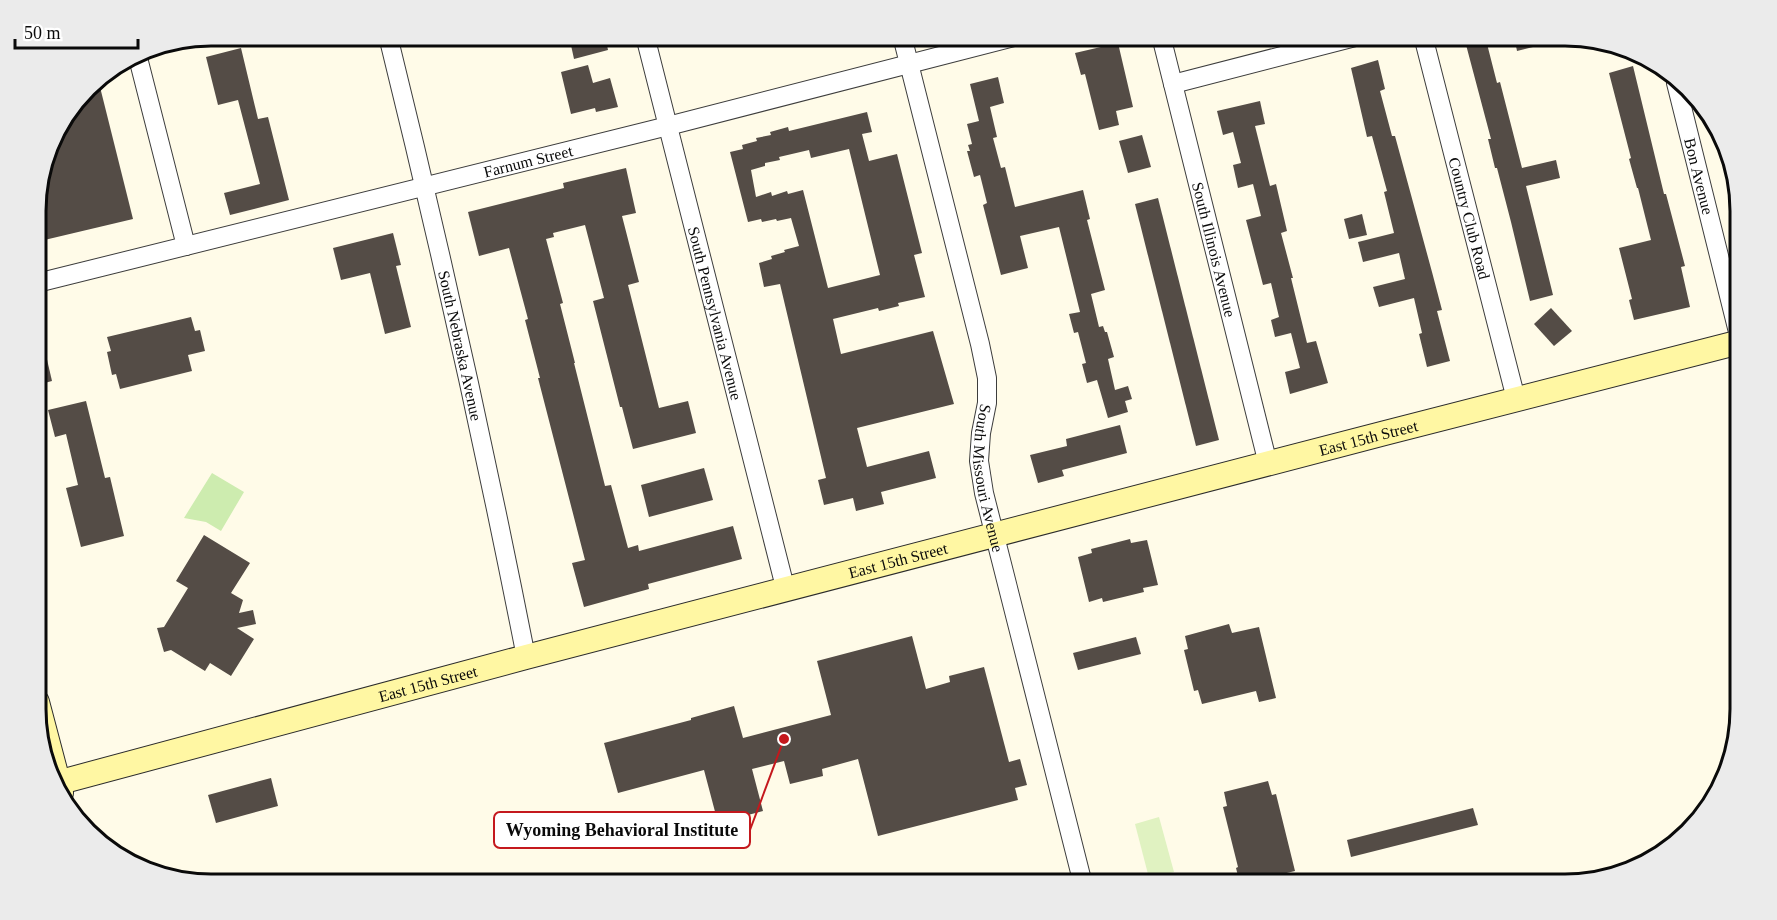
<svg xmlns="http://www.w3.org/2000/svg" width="1777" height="920" viewBox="0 0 1777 920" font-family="Georgia,serif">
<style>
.green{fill:#cdecaf}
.pitch{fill:#e0f2c1}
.building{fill:#544c46;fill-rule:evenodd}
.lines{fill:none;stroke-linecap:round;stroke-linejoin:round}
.street-casing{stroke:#3d3d3d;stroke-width:20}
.secondary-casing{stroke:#2c2c2c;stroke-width:26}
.street{stroke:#fff;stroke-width:18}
.secondary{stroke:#fff7a3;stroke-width:24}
.labels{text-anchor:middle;stroke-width:6;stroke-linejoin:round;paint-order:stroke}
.street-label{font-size:16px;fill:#0a0a0a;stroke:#fff}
.rim{fill:none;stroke:#0a0a0a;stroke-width:3}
.leader{fill:none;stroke:#c4181d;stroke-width:2}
.callout-dot{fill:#c4181d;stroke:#fff;stroke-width:2}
.callout{fill:#fff;stroke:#c4181d;stroke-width:2}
.callout-label{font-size:18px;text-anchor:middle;font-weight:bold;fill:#0a0a0a}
</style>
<rect width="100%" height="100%" fill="#fffbe8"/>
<polygon class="green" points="212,473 244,492 221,531 206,522 184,518"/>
<polygon class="pitch" points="1159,817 1174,872 1149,878 1135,824"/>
<g class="building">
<polygon points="569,36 605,36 608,50 574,59"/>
<polygon points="1485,36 1497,83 1500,82 1522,168 1556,160 1560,178 1526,186 1553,295 1530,301 1511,222 1497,168 1495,168 1488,139 1491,139 1465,41"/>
<polygon points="1514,36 1556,36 1557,41 1517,51"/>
<polygon points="1118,43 1133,107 1116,111 1119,125 1099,130 1085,74 1081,75 1075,53"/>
<polygon points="241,48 258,119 268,117 289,200 230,215 224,193 260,184 238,100 218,105 206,57"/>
<polygon points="1378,60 1385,89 1380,91 1392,136 1395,136 1432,272 1442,310 1437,311 1450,361 1427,367 1419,334 1422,333 1414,298 1379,307 1373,287 1405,279 1399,253 1363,262 1358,242 1394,233 1384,192 1387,191 1372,136 1367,137 1351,68"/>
<polygon points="588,65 593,83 610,78 618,107 596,112 595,108 571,114 561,72"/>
<polygon points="1633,66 1664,194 1666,194 1685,266 1681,267 1690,307 1634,320 1629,300 1632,299 1619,248 1651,240 1638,188 1637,188 1629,159 1631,158 1609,73"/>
<polygon points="998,77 1004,103 990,107 997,137 993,138 1001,168 1005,167 1015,207 1083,190 1090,219 1087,220 1105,290 1091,294 1099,327 1103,326 1105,332 1107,332 1114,357 1108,359 1115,390 1128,386 1132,399 1125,401 1128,412 1108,418 1097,380 1087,383 1082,364 1086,363 1078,332 1074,333 1069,314 1080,312 1059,227 1020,236 1028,268 1001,275 983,205 987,203 980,175 974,177 967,151 970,151 968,145 972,144 967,124 979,121 970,84"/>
<polygon points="98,79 133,219 36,242 36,200 54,134"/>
<polygon points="1260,101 1265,124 1255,126 1270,186 1276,184 1287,231 1281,233 1293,278 1291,278 1307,343 1316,341 1328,383 1290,394 1285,372 1300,368 1291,333 1275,337 1271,320 1279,317 1271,283 1263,285 1246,220 1261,216 1253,184 1238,188 1233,165 1241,163 1233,132 1223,135 1217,111"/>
<path d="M 867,112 L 872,132 L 862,134 L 869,161 L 897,154 L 922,253 L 914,255 L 925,297 L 898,303 L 899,306 L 879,311 L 878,308 L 833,319 L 841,354 L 933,331 L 954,404 L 857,428 L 867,467 L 929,451 L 936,478 L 881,492 L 884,504 L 856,511 L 853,498 L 824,505 L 818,480 L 826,478 L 780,284 L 764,287 L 759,263 L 772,259 L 771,256 L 785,252 L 784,250 L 799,246 L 791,218 L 777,221 L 776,219 L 762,222 L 761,219 L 748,222 L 730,152 L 743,149 L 742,145 L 757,141 L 756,138 L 771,135 L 770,132 L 788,127 L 789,131 ZM 849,149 L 880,275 L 828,288 L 803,190 L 788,194 L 787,191 L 772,196 L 771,192 L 756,197 L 751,170 L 765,166 L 765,163 L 780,160 L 779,157 L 809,150 L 811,158 Z"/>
<polygon points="1142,135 1151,167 1128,173 1119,141"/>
<polygon points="626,168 636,213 622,216 639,282 628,285 659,408 688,401 696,433 633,449 622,407 620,407 593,301 604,298 585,225 553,233 554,237 546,239 563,303 560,304 575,363 574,363 605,486 611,485 628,548 638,545 639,551 733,526 742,559 648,584 649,589 584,607 572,563 585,560 538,378 540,378 525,320 528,319 509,248 479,256 468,212 564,188 563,183"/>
<polygon points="1158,198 1219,440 1196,446 1135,204"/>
<polygon points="1362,214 1367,235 1349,239 1344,219"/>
<polygon points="393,233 401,265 396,266 411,327 385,334 370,273 341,280 333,248"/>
<polygon points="1551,308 1572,331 1554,346 1534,324"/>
<polygon points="191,317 195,331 200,330 205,351 188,355 192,371 120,389 116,374 112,375 107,352 111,351 107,337"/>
<polygon points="42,338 52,381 37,385 37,339"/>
<polygon points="86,401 105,478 110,477 124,536 81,547 66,488 78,485 66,434 55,437 48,410"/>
<polygon points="1120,425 1127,453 1062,470 1064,476 1038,483 1030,455 1067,446 1066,439"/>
<polygon points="704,468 713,500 649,517 641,485"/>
<polygon points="204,535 250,563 231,593 243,600 239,613 253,610 256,624 237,628 254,639 231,676 210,663 205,671 171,650 164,652 157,628 164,627 188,588 176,581"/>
<polygon points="1130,539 1131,543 1147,540 1158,585 1143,588 1144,592 1103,602 1102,598 1089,602 1078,557 1092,553 1091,549"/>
<polygon points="1229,624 1232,633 1259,627 1276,698 1259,702 1256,691 1202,704 1198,690 1194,691 1184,650 1188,649 1185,636"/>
<polygon points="912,636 926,689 950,682 949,676 984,667 1009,762 1020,759 1027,785 1015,788 1018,800 878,836 858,759 822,769 823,776 790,784 784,761 752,769 763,811 718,823 704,770 618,793 604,743 691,720 691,718 734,706 743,738 831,715 817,661"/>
<polygon points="1136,637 1141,654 1078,670 1073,653"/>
<polygon points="271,778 278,806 216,823 208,795"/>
<polygon points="1268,781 1272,795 1276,794 1295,871 1240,884 1236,868 1238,867 1223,807 1227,806 1224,792"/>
<polygon points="1473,808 1478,825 1351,857 1347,840"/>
</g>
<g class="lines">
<defs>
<g id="street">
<path id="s1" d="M 388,36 C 439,242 485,449 526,657"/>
<path id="s2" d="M 645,36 L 786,591"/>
<path id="s3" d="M 902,36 L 980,344 L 987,378 L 987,403 L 981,433 L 979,461 L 984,493 L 1083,884"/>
<path id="s4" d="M 1161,36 L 1268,464"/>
<path id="s5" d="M 1423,36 L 1516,399"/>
<polyline points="137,54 186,246"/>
<path id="s6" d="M 1676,83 L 1740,340"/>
<polyline points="1173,84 1359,36"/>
<path id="s7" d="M 37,283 L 668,126 L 1018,36"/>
</g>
<g id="secondary">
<polyline points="37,702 61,793"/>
<path id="s8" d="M 57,783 L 526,657 L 1385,433 L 1740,342"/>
</g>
</defs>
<use href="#street" class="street-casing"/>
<use href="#secondary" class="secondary-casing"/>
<use href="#street" class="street"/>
<use href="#secondary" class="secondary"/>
</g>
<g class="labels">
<g class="street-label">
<text dy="6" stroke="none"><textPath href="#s7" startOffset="506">Farnum Street</textPath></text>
<text dy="6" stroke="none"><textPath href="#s6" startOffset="96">Bon Avenue</textPath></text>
<text dy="6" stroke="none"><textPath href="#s5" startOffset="188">Country Club Road</textPath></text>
<text dy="6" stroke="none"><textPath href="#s4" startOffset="220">South Illinois Avenue</textPath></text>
<text dy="6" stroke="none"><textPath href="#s2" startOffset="286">South Pennsylvania Avenue</textPath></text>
<text dy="6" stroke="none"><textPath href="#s1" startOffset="318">South Nebraska Avenue</textPath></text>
<text dy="6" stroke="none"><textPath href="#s8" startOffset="1356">East 15th Street</textPath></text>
<text dy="6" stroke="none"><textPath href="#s3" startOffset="454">South Missouri Avenue</textPath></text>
<text dy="6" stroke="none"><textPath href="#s8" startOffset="870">East 15th Street</textPath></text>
<text dy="6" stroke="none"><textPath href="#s8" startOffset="384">East 15th Street</textPath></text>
</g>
</g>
<path d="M0 0H1777V920H0ZM211 46H1565A165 165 0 0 1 1730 211V709A165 165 0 0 1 1565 874H211A165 165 0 0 1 46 709V211A165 165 0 0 1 211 46Z" fill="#ebebeb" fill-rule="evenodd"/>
<path class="rim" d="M211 46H1565A165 165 0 0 1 1730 211V709A165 165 0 0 1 1565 874H211A165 165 0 0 1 46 709V211A165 165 0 0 1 211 46Z"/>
<path class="leader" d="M784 739L750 830"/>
<circle class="callout-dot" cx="784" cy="739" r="6"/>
<rect class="callout" x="494" y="812" width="256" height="36" rx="6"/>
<g class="callout-label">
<text x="622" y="836">Wyoming Behavioral Institute</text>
</g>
<path d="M15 39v9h123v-9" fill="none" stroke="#0a0a0a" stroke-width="3"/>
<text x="24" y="39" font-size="18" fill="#0a0a0a" stroke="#ffffff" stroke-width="4.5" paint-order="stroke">50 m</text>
</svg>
